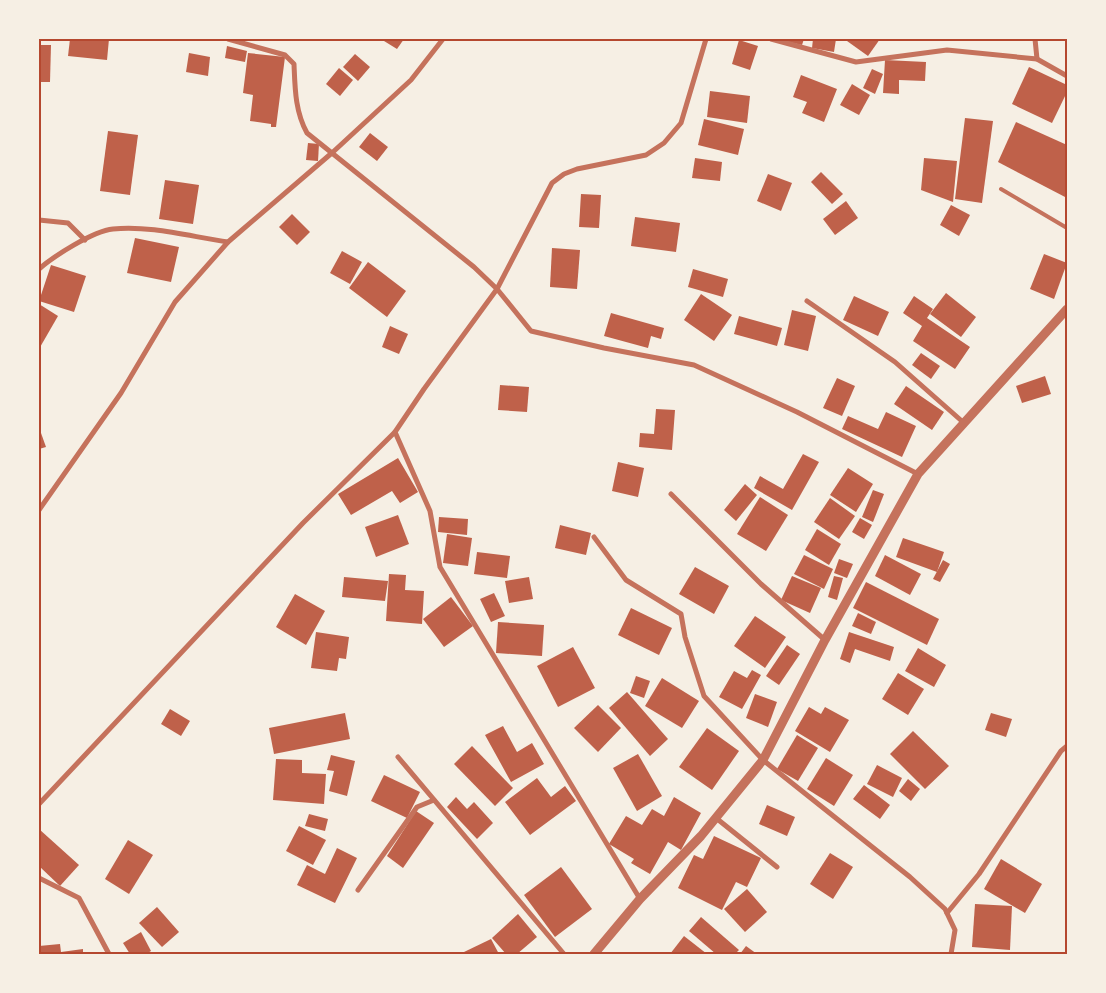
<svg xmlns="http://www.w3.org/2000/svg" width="1106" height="993" viewBox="0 0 1106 993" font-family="'Archivo Narrow',sans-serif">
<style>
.building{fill:#bf614a}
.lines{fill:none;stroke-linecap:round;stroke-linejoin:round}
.service{stroke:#c5725c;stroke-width:4}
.minor{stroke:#c5725c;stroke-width:5}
.tertiary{stroke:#c5725c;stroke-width:9}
.neatline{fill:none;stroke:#b5482f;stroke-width:2}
</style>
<rect width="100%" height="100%" fill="#f6efe4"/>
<g class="building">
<polygon points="70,39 109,39 107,60 68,56"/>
<polygon points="386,39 404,39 397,49 384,41"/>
<polygon points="784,39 804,39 802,45 784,41"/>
<polygon points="813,39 836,39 834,52 812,48"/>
<polygon points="848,39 880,39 868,56 847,41"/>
<polygon points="739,40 758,46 750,70 732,64"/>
<polygon points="39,45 51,45 50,82 39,82"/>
<polygon points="227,46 247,51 245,62 225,58"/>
<polygon points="189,53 210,57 208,76 186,72"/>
<polygon points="248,53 285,57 276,127 271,127 271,124 250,121 253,95 243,93"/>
<polygon points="355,54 370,67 358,81 343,67"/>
<polygon points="885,60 926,62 925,81 899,80 899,94 883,93"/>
<polygon points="1029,67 1067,85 1067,92 1052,123 1012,104"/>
<polygon points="339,68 353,80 340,96 326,84"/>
<polygon points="872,69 883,74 875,94 863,88"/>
<polygon points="801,75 837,89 824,122 802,113 807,102 793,97"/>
<polygon points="852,84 870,95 859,115 840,105"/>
<polygon points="710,91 750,96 747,123 707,117"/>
<polygon points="965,118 993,121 982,203 955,199"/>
<polygon points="704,119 744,129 738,155 698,145"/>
<polygon points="1016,122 1067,145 1067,198 998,162"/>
<polygon points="108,131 138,135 130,195 100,191"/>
<polygon points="370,133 388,147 377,161 359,147"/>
<polygon points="308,143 319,144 318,161 306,160"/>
<polygon points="695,158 722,162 720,181 692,178"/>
<polygon points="924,158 957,161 953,202 921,190"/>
<polygon points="821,172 843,194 832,204 811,182"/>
<polygon points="768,174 792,183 781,211 757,201"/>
<polygon points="165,180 199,185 193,224 159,219"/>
<polygon points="581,194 601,195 599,228 579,227"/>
<polygon points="846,201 858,218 835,235 823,219"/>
<polygon points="951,205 970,215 959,236 940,225"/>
<polygon points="292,214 310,232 297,245 279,227"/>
<polygon points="635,217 680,223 676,252 631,246"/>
<polygon points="135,238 179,247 171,282 127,273"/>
<polygon points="552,248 580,250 577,289 550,287"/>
<polygon points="342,251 362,262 350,284 330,273"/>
<polygon points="1044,254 1067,263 1054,299 1030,289"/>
<polygon points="368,262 406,291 387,317 349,288"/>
<polygon points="51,265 86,276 74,312 39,301"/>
<polygon points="693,269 728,279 723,297 688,287"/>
<polygon points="946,293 976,317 961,337 930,314"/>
<polygon points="701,294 732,315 714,341 684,320"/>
<polygon points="854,296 889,312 878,336 843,320"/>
<polygon points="914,296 933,309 927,318 970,347 955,369 913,341 922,326 903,313"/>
<polygon points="39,304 58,316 39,349"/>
<polygon points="792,310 816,316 808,351 784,345"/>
<polygon points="611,313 664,328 661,339 651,336 648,348 604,336"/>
<polygon points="739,316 782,328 777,346 734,334"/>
<polygon points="390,326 408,334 399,354 382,347"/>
<polygon points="921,353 940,366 931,379 912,365"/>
<polygon points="1045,376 1051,394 1022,403 1016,386"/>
<polygon points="837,378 855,386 842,416 823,408"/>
<polygon points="500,385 529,387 527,412 498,410"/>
<polygon points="906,386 944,412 932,430 894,404"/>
<polygon points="656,409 675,410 672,450 639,447 640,433 654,434"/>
<polygon points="886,412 916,426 902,457 842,429 848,416 878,429"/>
<polygon points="41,433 46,447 39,449 39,434"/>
<polygon points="803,454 819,462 792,510 754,488 760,476 783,489"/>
<polygon points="398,458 418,492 400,503 392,491 351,515 338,494"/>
<polygon points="618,462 644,468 638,497 612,491"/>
<polygon points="848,468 873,484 856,512 830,495"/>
<polygon points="745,484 757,495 736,521 724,510"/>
<polygon points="873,490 884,494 873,522 862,517"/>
<polygon points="760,497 788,515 766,551 737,534"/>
<polygon points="830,498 855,516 839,539 814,522"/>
<polygon points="398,515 409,544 376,557 365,527"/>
<polygon points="439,517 468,519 467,535 438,532"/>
<polygon points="860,518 872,525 864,539 852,532"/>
<polygon points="560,525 591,533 586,555 555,548"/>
<polygon points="817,529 841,544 829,565 805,550"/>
<polygon points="447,534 472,538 468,566 443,563"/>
<polygon points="903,538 944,552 937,572 896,557"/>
<polygon points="477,552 510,556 507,578 474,574"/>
<polygon points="804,555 833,569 824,589 794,574"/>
<polygon points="885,555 921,574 910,595 875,576"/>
<polygon points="839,559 853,564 847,578 834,573"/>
<polygon points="943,560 950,564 940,582 933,579"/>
<polygon points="695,567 729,586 714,614 679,594"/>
<polygon points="389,574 406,575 405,590 424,591 422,624 386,621"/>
<polygon points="792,576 821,588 810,613 781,600"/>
<polygon points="834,576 843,578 837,600 828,597"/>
<polygon points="344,577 388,581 385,601 342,597"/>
<polygon points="529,577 533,599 509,603 505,581"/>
<polygon points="866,582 939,619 927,645 853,608"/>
<polygon points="494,593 505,616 491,622 480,599"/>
<polygon points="295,594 325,611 306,645 276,627"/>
<polygon points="451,597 473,626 444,647 423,619"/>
<polygon points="631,608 672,628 659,655 618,635"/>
<polygon points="858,613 876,622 871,634 852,626"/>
<polygon points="755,616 786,637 765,668 734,646"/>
<polygon points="498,622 544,625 542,656 496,653"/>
<polygon points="316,632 349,637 346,659 339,658 337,671 311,668"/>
<polygon points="849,632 894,647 890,661 855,649 850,663 840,659"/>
<polygon points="787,645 800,654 779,685 766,676"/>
<polygon points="573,647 595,688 558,707 537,666"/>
<polygon points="918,648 946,665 934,687 905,671"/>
<polygon points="752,670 761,675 742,709 719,697 734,671 747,678"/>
<polygon points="898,673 924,689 908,715 882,699"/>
<polygon points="636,676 650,681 644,698 630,693"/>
<polygon points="662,678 699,701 682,728 645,706"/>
<polygon points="627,692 668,739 650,756 609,708"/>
<polygon points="755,694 777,702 768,727 746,718"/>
<polygon points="598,705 621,728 598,752 574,728"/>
<polygon points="809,707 821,714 825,707 849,720 830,752 795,731"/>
<polygon points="170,709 190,721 181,736 161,724"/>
<polygon points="345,713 350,739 274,754 269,728"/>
<polygon points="991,713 1012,719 1006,737 985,730"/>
<polygon points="503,726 517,752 532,743 544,764 511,782 485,735"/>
<polygon points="707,728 739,751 712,790 679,767"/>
<polygon points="913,731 949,766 925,789 890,754"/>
<polygon points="797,735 818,748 798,781 777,769"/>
<polygon points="472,746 513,788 495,806 454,764"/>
<polygon points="638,754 662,796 637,811 613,768"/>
<polygon points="331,755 355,761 347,796 329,791 334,771 327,770"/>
<polygon points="826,758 853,775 834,806 807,789"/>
<polygon points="276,759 302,760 302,773 326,774 324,804 273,800"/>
<polygon points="877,765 902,778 893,797 867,784"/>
<polygon points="384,775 420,792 407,818 371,801"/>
<polygon points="537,778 551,797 565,786 576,801 530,835 505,802"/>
<polygon points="908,779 920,789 911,801 899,791"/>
<polygon points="864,785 890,805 880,819 853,799"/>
<polygon points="456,797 467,809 474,802 493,823 477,839 447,807"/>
<polygon points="674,797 701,813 681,850 668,842 650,874 631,863 634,859 609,844 626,816 642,825 652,809 664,816"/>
<polygon points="767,805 795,817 787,836 759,824"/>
<polygon points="416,811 434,823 403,868 387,856"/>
<polygon points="309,814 328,819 325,831 305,826"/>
<polygon points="299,826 326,840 313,865 286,851"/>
<polygon points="39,829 79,865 60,886 39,866"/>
<polygon points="714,836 761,858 747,887 736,882 722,910 678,888 694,855 703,859"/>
<polygon points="128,840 153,855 129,894 105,879"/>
<polygon points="337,848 357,858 335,903 297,885 307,865 325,874"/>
<polygon points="830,853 853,867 833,899 810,884"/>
<polygon points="1001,859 1042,884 1025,913 984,889"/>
<polygon points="561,867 592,909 555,937 524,895"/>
<polygon points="747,889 767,912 745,932 724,909"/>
<polygon points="975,904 1012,906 1010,950 972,947"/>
<polygon points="157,907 179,932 162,947 139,923"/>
<polygon points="518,914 537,937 517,954 506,954 492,938"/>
<polygon points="701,917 739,950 735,954 716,954 689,931"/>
<polygon points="141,932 151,951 146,954 130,954 123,943"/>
<polygon points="684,936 707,954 670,954"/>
<polygon points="491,939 499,954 465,954 464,952"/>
<polygon points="60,944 61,952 83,949 83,954 39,954 39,946"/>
<polygon points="746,946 757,954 740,954"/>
</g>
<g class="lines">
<polyline class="service" points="1001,189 1067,228"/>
<g class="minor">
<path d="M 228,39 L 285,55 L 294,64 C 295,88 295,111 307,133 L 474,267 L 497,289 L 531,331 L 604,348 L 694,365 L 797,412 L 918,474"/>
<polyline points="771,39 856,62 947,50 1037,59 1067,76"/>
<polyline points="1035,39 1037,59"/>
<polyline points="39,220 68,223 85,240"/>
<path d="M 39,269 C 54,256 93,231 113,229 C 150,225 192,237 228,242"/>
<polyline points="807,301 895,362 964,423"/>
<polyline points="395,432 430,511 440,567 640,899"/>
<polyline points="671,494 761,584 825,640"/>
<polyline points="39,510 121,393 175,302 228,242 333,152 411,80 443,39"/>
<polyline points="594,537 626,580 681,614 685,637 704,696 763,760 910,877 945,909 955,930 951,954"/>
<polyline points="398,757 564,954"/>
<polyline points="39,804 303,523 395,432 424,389 497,289 552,183 564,174 577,169 646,155 664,143 681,123 706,39"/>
<polyline points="716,818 777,867"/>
<polyline points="39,878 79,898 109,954"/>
<polyline points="358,890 417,807 434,800"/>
<polyline points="947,913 979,874 1061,751 1067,746"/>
</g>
<polyline class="tertiary" points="594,954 640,899 701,836 763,760 825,640 918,474 1067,309"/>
</g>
<rect width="1106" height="993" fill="none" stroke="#f6efe4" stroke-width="80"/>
<rect x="40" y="40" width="1026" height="913" class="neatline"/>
</svg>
